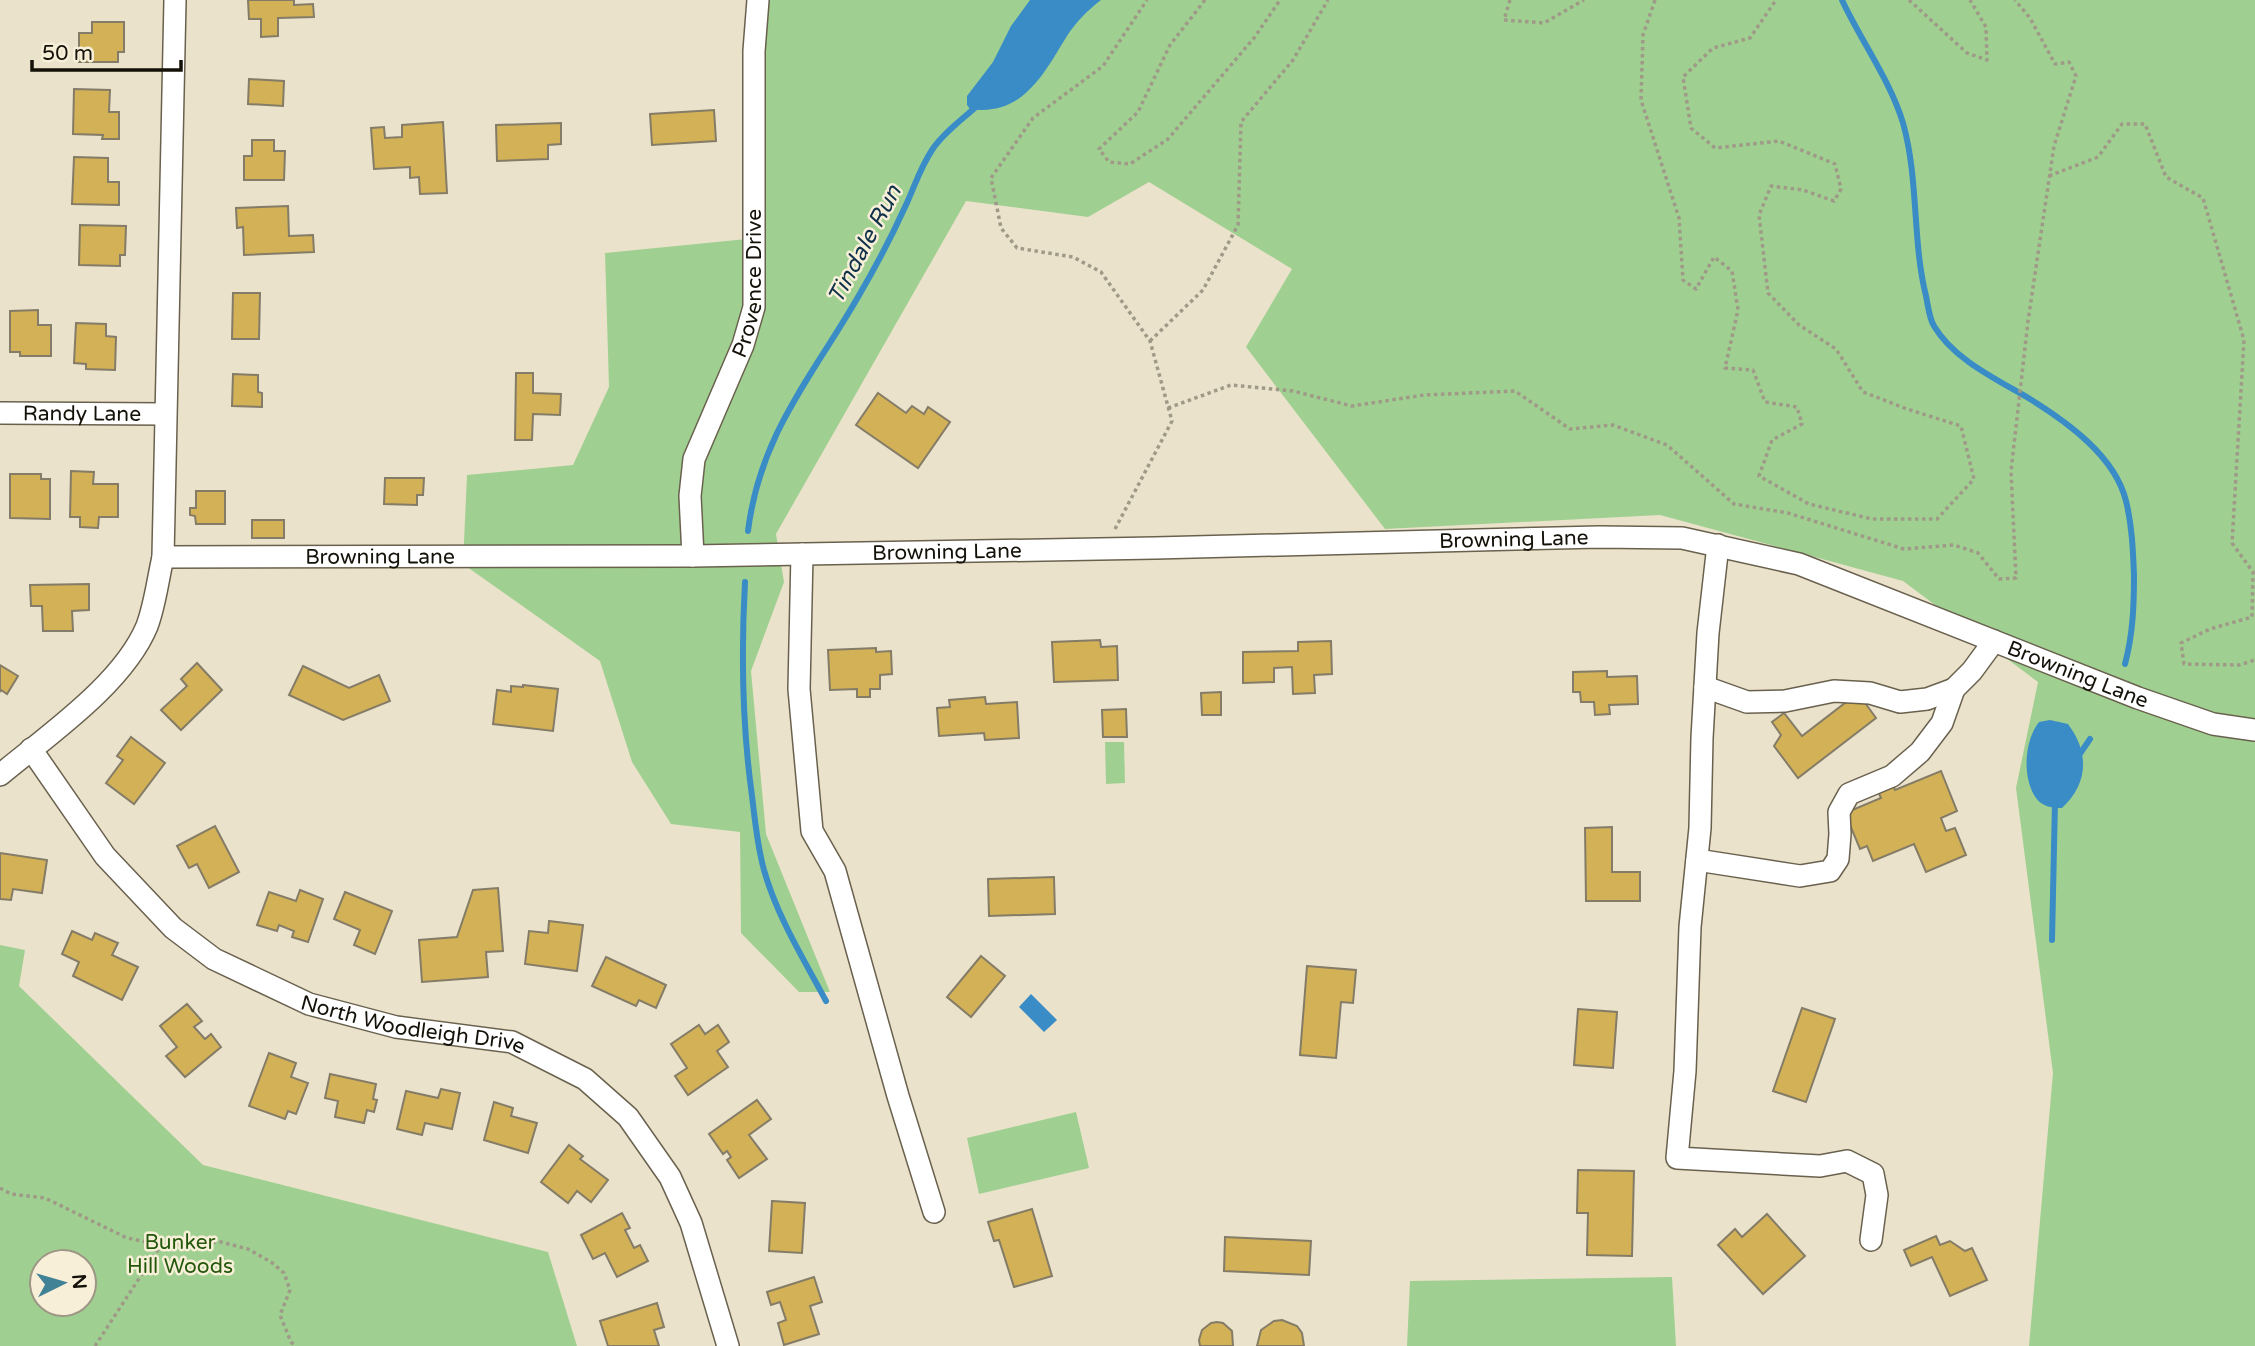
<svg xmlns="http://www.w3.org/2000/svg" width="2255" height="1346" viewBox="0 0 2255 1346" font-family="'Varela Round',sans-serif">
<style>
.green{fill:#a0d091;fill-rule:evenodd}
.water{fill:#398cc5}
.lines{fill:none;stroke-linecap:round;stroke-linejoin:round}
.stream{stroke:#398cc5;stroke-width:6}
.building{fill:#d3b156;stroke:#847c67;stroke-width:2}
.minor-casing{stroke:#69614e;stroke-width:24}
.path{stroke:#9f9987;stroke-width:3.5;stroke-dasharray:3.5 3.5;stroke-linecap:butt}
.minor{stroke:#fff;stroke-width:21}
.labels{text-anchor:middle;stroke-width:5;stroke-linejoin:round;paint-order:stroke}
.street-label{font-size:21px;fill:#141109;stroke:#f8efd8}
.park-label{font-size:21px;fill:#24580d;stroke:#f8efd8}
.water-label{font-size:23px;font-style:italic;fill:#0f324a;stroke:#f8efd8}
</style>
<rect width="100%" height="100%" fill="#ebe2cb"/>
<g class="green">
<polygon points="768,0 2255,0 2255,1346 2029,1346 2053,1073 2016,788 2038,682 1903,581 1660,515 1385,529 1246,347 1292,269 1149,182 1088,217 966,201 776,534 784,582 751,671 766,834 830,992 799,992 741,933 740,832 671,824 632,762 600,661 463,564 467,475 573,465 609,387 605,253 757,238"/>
<polygon points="1105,742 1124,742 1125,783 1106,784"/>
<path d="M 0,945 L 25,950 L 19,986 L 203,1165 L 548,1252 L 577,1346 L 0,1346 ZM 42,1262 L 84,1262 L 84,1304 L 42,1304 Z"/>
<polygon points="1076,1112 1089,1168 979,1194 967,1138"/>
<polygon points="1672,1277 1676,1346 1407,1346 1410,1281"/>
</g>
<g class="water">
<path d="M 1030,0 L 1101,0 C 1088,10 1076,22 1067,36 C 1044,73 1023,117 970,109 L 967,105 L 967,96 L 993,62 L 1011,26 Z"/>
<path d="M 2050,720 L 2068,724 C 2089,752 2089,783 2062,808 C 2053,808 2042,807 2036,798 C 2022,778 2024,741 2039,722 Z"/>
<polygon points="1031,994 1057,1020 1044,1032 1019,1007"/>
</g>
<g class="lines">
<g class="stream">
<path d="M 1842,0 C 1861,41 1890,80 1903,123 C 1919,180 1912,240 1926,296 C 1928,305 1929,318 1934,326 C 1954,360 1998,380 2030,399 C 2067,422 2115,456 2126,501 C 2132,525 2133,550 2134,575 C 2134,605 2133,634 2125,664"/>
<path d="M 748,531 C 760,434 812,377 858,297 C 875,268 891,238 905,207 C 914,188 920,168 932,150 C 943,133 963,119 978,105"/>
<path d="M 745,582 C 741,654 742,724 752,796 C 755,820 757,845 764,870 C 777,916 803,958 826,1001"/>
<polyline points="2077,758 2090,739"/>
<polyline points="2052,940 2055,801"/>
</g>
</g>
<g class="building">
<polygon points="248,0 294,0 294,5 313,4 314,17 278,18 278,36 261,37 261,19 249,19"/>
<polygon points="92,22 124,22 124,52 118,52 118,62 79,62 79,33 92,33"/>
<polygon points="249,79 284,81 283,106 248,104"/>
<polygon points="74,89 110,90 109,112 119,112 119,139 102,139 103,135 73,134"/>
<polygon points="714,110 716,141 652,145 650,114"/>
<polygon points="443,122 447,193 420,194 419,177 410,178 410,167 374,169 371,128 384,127 385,138 402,137 402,125"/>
<polygon points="561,123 561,144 548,145 548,159 497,161 496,125"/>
<polygon points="252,140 274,140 274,151 285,151 284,180 244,180 244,156 252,156"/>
<polygon points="74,157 108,158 108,182 119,182 119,205 72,204"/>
<polygon points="288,206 289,236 313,235 314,252 244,255 243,227 237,228 236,208"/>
<polygon points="80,225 126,226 125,255 120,255 120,266 79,265"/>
<polygon points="233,293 260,293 259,339 232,339"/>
<polygon points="38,310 38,325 51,325 51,356 20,356 20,352 10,352 10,311"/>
<polygon points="76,323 106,324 106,336 116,337 115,370 86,369 86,364 74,363"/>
<polygon points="516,373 533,373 533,393 561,394 560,415 533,414 532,440 515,440"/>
<polygon points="233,374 258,375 258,392 262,393 262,407 232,406"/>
<polygon points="878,393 906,413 912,406 924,414 928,407 950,422 918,468 856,425"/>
<polygon points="71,471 94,472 93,484 118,484 118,517 99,517 98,528 80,527 80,517 70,517"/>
<polygon points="10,474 41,474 41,479 50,479 50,519 10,518"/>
<polygon points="385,478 424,478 423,495 417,495 417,505 384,504"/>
<polygon points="196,491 225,491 225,524 196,524 195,516 190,515 190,508 196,508"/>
<rect x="252" y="520" width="32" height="18"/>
<polygon points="89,584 89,610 72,611 73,631 43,631 42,606 31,606 30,585"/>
<polygon points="1100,640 1101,647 1117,646 1118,680 1054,682 1052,642"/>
<polygon points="1331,641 1332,674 1314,675 1315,693 1293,694 1292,667 1274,668 1274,682 1243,683 1243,652 1298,651 1298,642"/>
<polygon points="876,648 876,652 891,651 892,674 880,675 880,689 870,689 870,697 857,697 857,689 830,690 828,650"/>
<polygon points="197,663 222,690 181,730 161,710 187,686 181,679"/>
<polygon points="0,665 18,676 7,694 1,690 0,692"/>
<polygon points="303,666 349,688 379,675 390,701 343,720 289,695"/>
<polygon points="1607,671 1607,677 1637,676 1638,704 1609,705 1610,714 1595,715 1594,702 1581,702 1580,692 1573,692 1573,672"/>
<polygon points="523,685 558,689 553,731 493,724 497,690 511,692 511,686 523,687"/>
<polygon points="1221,692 1221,715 1202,715 1201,693"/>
<polygon points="1858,693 1876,718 1798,778 1774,746 1781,735 1772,722 1784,713 1802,736"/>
<polygon points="985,697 986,704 1017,702 1019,738 985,740 984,733 939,736 937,708 950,707 949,700"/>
<polygon points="1126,709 1127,737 1103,737 1102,710"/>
<polygon points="131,737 165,763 134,804 106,783 123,760 117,756"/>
<polygon points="1941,771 1957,811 1941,818 1946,831 1955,828 1966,855 1926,872 1914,844 1873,861 1867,846 1860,849 1845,813 1881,798 1877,789 1892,783 1895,790"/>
<polygon points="215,826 239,872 209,888 197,864 189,868 177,846"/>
<polygon points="1612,827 1612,872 1640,872 1640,901 1586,901 1585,828"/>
<polygon points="0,853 47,860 42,893 13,889 11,900 0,899"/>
<polygon points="1054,877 1055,914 989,916 988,879"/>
<polygon points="498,888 503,951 486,952 488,977 422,982 419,940 457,937 473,890"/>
<polygon points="300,890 323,899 308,942 292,937 294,931 279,925 277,931 257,925 269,892 296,901"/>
<polygon points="345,892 392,911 375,954 354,945 360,930 334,919"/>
<polygon points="549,921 583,925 577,971 525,964 529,931 548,933"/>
<polygon points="72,931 92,940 95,933 118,943 112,955 138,967 122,1000 73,976 79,962 62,954"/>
<polygon points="981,956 1005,976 971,1017 947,997"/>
<polygon points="606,957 666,985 656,1008 639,1000 636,1006 592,986"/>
<polygon points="1307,966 1356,970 1353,1003 1341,1002 1336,1058 1300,1055"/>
<polygon points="187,1004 202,1021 194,1027 205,1039 211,1034 221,1047 185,1077 166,1056 177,1047 160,1026"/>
<polygon points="1802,1008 1835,1019 1806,1102 1773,1091"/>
<polygon points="1578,1009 1617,1012 1613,1068 1574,1065"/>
<polygon points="699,1025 705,1034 718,1025 729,1042 717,1051 728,1067 688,1095 675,1076 687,1068 671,1044"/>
<polygon points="269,1053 296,1063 291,1077 308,1083 296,1114 288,1111 285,1119 249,1106"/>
<polygon points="330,1074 376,1084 373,1099 377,1100 374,1112 367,1110 364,1123 335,1117 338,1101 325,1098"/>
<polygon points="441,1089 460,1093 452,1129 425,1123 422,1135 397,1129 406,1091 438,1098"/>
<polygon points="757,1100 771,1119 749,1135 767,1159 739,1178 727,1160 731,1157 727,1151 723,1154 709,1134"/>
<polygon points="494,1102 513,1108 511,1116 537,1123 528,1153 484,1140"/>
<polygon points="569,1145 583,1156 580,1159 608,1180 591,1202 577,1191 568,1203 541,1182"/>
<polygon points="1578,1170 1634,1171 1632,1256 1587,1255 1588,1213 1577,1213"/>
<polygon points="772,1201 805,1203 802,1253 769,1251"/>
<polygon points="1032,1209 1052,1276 1014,1287 999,1240 994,1241 988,1222"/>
<polygon points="622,1213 630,1228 625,1230 634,1248 640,1245 648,1261 617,1277 605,1253 593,1259 581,1235"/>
<polygon points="1767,1214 1805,1256 1763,1294 1718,1245 1735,1229 1742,1237"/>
<polygon points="1936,1236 1940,1245 1950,1241 1965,1251 1972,1248 1987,1280 1950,1296 1932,1257 1911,1266 1904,1250"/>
<polygon points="1225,1237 1311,1241 1309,1275 1224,1271"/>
<polygon points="814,1277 822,1302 810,1306 819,1334 784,1345 778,1323 786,1320 780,1302 771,1305 767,1292"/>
<polygon points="657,1303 664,1327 654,1330 659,1346 608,1346 600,1321"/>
<polygon points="1282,1320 1297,1326 1302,1333 1304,1346 1257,1346 1261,1330 1274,1321"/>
<polygon points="1217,1322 1223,1323 1232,1331 1233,1346 1200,1346 1199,1340 1202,1330 1211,1323"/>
</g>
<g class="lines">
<defs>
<g id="minor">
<path id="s1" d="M 0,413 L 165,414"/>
<polyline points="1718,545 1708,633 1702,738 1700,828 1690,927 1685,1071 1677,1158 1820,1166 1847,1161 1873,1174 1877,1195 1871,1240"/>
<polyline points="802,554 799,689 812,831 835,871 898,1096 934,1212"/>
<path id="s2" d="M 693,556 L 690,496 L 694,459 L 743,345 L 754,307 L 754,51 L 758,0"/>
<path id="s3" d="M 163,557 L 693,556 L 1155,548 L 1599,537 L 1682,538 L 1799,564 L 2138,698 L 2213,724 L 2255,730"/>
<polyline points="1705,687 1747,702 1785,701 1834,691 1870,693 1900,702 1927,699 1954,689"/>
<path id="s4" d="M 31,749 L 105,856 L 173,928 L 214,959 L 309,1004 L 396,1027 L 512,1042 L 585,1079 L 628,1117 L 670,1177 L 691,1223 L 728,1346"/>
<path d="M 0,775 C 48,735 123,684 147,626 C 155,605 158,579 163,557 L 175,0"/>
<polyline points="1697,860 1800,876 1830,871 1838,859 1840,834 1839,812 1849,794 1892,776 1920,752 1942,723 1954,689 1972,671 1994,641"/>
</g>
</defs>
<use href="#minor" class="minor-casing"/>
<g class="path">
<polyline points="1205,0 1170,45 1138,112 1099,149 1109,162 1130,164 1168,139 1254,38 1280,0"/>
<polyline points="1510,0 1504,20 1544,23 1584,0"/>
<polyline points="1655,0 1643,35 1641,100 1679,218 1683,280 1696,289 1714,257 1732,271 1738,310 1725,368 1753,370 1765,402 1797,407 1802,424 1772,440 1759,476 1809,504 1872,519 1937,519 1974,479 1961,426 1907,409 1863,392 1836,349 1799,325 1768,293 1759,215 1771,186 1803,190 1834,201 1841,189 1835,164 1779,141 1715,148 1691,128 1683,77 1713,48 1750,38 1776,0"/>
<polyline points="1909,0 1967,53 1987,60 1986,27 1970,0"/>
<polyline points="2049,176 2098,157 2122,124 2145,124 2166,177 2203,198 2244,340 2232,543 2253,572 2252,617 2210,629 2181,643 2184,664 2239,665 2255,660"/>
<polyline points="1150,341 1203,290 1238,225 1241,122 1293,60 1328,0"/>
<polyline points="1168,408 1231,385 1293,391 1352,406 1424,395 1515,391 1570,429 1613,425 1667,445 1734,504 1788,513 1904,549 1954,545 1978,553 1999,579 2016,578 2011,471 2028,321 2054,146 2076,76 2069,62 2055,64 2030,18 2015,0"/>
<polyline points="1115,529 1172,421 1150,341 1101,272 1073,257 1017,248 1001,228 991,178 1033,118 1103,66 1147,0"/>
<polyline points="0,1188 11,1194 45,1198 127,1238 161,1245 221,1242 248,1249 271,1262 284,1273 290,1290 280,1315 291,1342 296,1346"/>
<polyline points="95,1346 161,1245"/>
</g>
<use href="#minor" class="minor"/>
</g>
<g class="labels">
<g class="street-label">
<text dy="7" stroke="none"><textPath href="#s2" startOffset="284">Provence Drive</textPath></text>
<text dy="7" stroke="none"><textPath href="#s1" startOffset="82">Randy Lane</textPath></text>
<text dy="7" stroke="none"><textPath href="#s3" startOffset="1351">Browning Lane</textPath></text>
<text dy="7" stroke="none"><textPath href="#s3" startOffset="784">Browning Lane</textPath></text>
<text dy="7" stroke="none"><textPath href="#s3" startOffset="217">Browning Lane</textPath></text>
<text dy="7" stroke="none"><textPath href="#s3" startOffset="1939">Browning Lane</textPath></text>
<text dy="7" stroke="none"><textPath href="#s4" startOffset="492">North Woodleigh Drive</textPath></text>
</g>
<g class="park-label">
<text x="180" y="1249">Bunker<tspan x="180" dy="24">Hill Woods</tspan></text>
</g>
<g class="water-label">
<text transform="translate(864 244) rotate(-62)" y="8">Tindale Run</text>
</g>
</g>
<g transform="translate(63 1283) rotate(85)"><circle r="33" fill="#f8efd8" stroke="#9d9685" stroke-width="2"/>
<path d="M0-5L12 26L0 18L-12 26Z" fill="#428296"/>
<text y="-10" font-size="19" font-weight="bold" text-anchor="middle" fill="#141109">N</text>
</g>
<path d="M32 60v10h149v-10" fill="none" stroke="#141109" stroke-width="3.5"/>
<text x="42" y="60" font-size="21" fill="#141109" stroke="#f8efd8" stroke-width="5" paint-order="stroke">50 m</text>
</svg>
